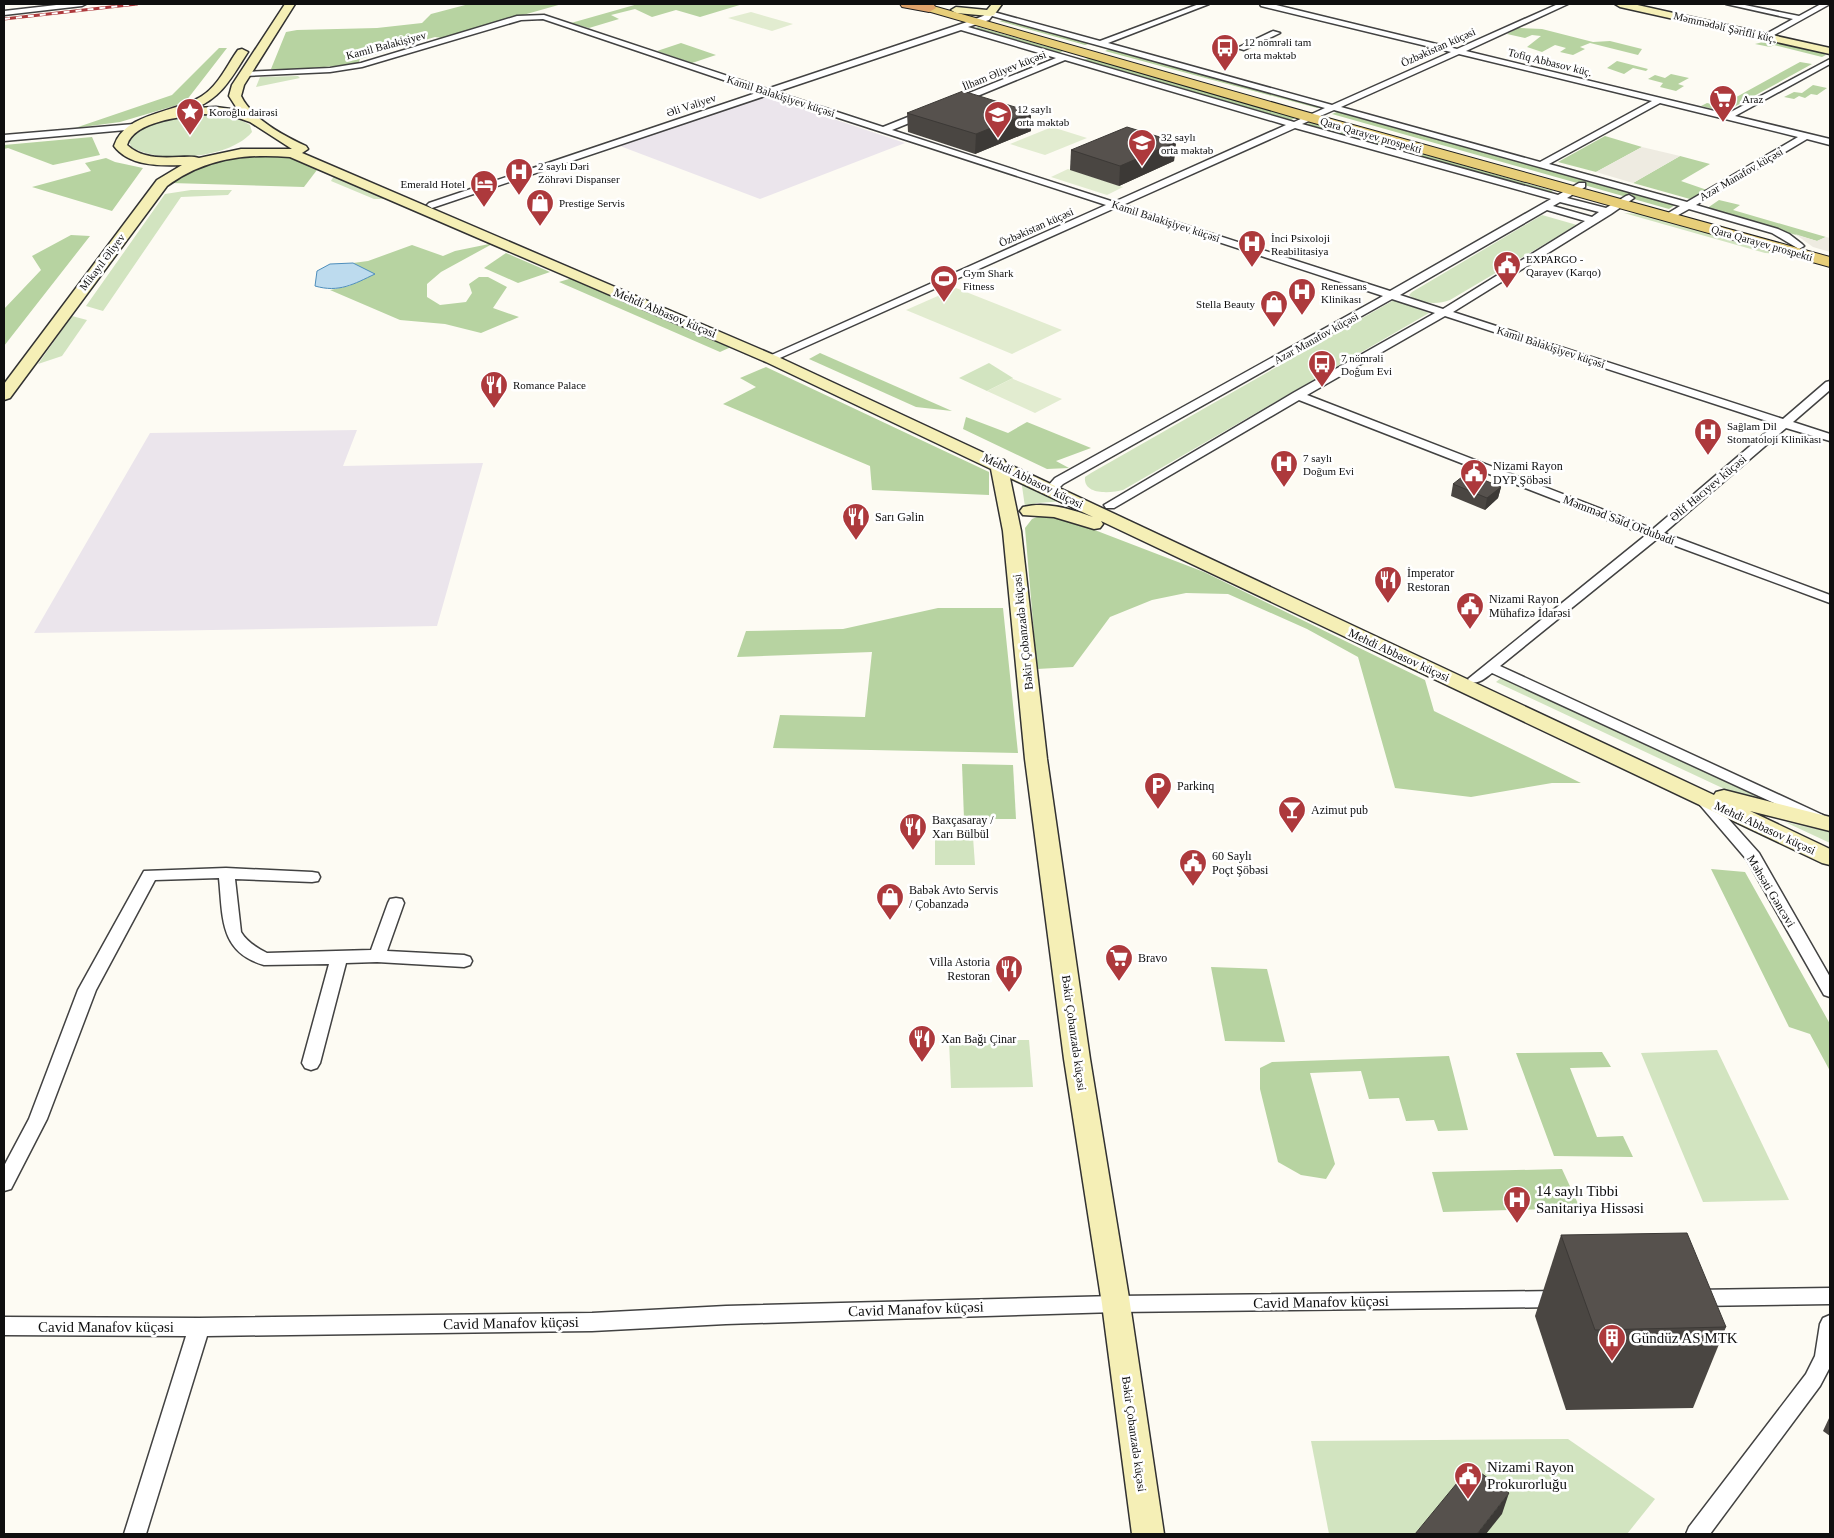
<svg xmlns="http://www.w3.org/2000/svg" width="1834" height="1538" viewBox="0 0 1834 1538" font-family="'Times New Roman',serif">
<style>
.industrial{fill:#ebe5ec}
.green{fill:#d2e4c0}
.forest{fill:#b7d3a1}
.pitch{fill:#e2ecd0}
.plaza{fill:#eeebe1}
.water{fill:#bddbee;stroke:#4e8ebc}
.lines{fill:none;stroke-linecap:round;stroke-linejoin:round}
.street-casing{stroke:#424242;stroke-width:3}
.secondary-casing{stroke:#313131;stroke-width:3}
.primary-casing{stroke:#202020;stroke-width:2}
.highway-casing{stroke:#202020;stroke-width:2}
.street{fill:#fff;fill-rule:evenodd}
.secondary{fill:#f5efb6;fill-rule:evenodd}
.primary{fill:#e7ce79;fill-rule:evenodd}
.highway{fill:#e1a46c;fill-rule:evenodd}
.rail-casing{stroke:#ad393c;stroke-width:3}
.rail{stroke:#fff;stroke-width:2;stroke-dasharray:6;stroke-linecap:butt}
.wall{fill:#4a4642}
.shaded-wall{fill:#3c3936}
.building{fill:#56514d;stroke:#3c3936}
.labels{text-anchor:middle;stroke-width:5;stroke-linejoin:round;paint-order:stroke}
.far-street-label{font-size:11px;fill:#0f0f0f;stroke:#fff}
.far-poi-label{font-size:11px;fill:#0f0f0f;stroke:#fff;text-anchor:start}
.street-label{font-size:12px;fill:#0f0f0f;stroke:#fff}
.poi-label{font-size:12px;fill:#0f0f0f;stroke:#fff;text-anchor:start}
.near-poi-label{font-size:15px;fill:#0f0f0f;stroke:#fff;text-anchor:start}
.near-street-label{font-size:15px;fill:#0f0f0f;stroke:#fff}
</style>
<rect width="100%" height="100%" fill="#fdfbf3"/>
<g class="industrial">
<polygon points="765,96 905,143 760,199 620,146"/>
<polygon points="357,430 343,466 483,463 437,626 34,633 150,433"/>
</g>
<g class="green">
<polygon points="298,76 300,78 256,87 260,77"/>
<path d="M 194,115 C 213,115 233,114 250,125 L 252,132 C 230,159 159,164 131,147 L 129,140 C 143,121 172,118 194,115 Z"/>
<polygon points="335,174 394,199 374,199 331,181"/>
<polygon points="191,190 232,190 228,195 181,197 103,311 86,306 165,194"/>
<polygon points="1624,213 1641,214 1781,254 1765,253"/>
<path d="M 1542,215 L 1577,225 L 1450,300 C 1437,305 1420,304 1409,295 L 1412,292 Z"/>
<path d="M 1394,300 L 1429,313 L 1123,490 C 1112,493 1083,496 1085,477 L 1091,473 Z"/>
<polygon points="72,316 87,320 62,356 38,364"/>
<polygon points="989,363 1013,378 987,391 959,378"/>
<polygon points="1021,479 1067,501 1037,503 1025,507"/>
<polygon points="1501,678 1767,801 1733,793 1496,682"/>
<polygon points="1785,822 1830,832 1830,843"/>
<polygon points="935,836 973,837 975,865 935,865"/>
<polygon points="949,1040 1029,1040 1033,1087 951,1088"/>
<polygon points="1717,1050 1789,1200 1703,1202 1641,1053"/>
<polygon points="1568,1439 1655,1499 1627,1534 1329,1534 1311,1441"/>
</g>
<g class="forest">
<polygon points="469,4 562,4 442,38 435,37 360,59 358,64 278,71 271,69 286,32 297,30 377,28 422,23 431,14"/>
<polygon points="638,4 743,4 700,17 676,10 652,17 635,9 611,15 619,19 589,28 571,23"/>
<polygon points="1005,20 1088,42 1089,44 1085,45 999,21"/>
<polygon points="978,27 1063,51 1057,54 972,29"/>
<polygon points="1518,28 1542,29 1593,42 1610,41 1642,49 1638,55 1590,43 1580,47 1585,49 1573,55 1560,52 1566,48 1555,45 1542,52 1527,47 1541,36 1532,35 1525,38 1507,34"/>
<polygon points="1771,40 1815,49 1826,55 1822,57 1774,45 1770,47 1755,44"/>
<polygon points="681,43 716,55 692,63 657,51"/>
<polygon points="219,48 227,48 186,101 174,106 120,122 75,128 172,95"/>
<polygon points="1112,48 1323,106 1317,108 1105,51"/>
<polygon points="1089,58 1298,117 1291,120 1083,60"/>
<polygon points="1617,61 1648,69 1646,71 1633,68 1624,74 1607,68"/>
<polygon points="1800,62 1812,64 1725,112 1701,106 1707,103 1720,106"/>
<polygon points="1671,74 1689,78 1678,84 1684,86 1676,91 1660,87 1663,83 1648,79 1655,75 1665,78"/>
<polygon points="1813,85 1827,88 1817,95 1811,94 1805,98 1799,96 1794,99 1784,97 1794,92 1802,93"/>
<polygon points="1339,111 1675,205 1669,209 1332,114"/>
<polygon points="1313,122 1553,191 1547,195 1306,124"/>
<polygon points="1605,136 1642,147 1596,172 1558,162"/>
<polygon points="92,137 100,155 53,165 8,148 4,149 4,145"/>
<polygon points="252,153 288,154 320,166 304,187 171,183 181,171"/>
<polygon points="1680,156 1710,164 1681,181 1707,190 1690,199 1633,183"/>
<polygon points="106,158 115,162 143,168 112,211 32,187 91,171 85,163"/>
<polygon points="1719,200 1740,205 1733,210 1826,237 1817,241 1706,209"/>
<polygon points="71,235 90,236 4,346 4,309 41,270 32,256"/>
<polygon points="494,243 441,272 427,284 427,297 440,305 466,302 472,293 469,284 479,277 488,277 507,287 493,308 519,317 481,333 445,324 400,320 330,290 349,286 374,274 353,263 368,261 412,245 443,256 455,251"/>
<polygon points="506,253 550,272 518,283 484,268"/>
<polygon points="572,278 731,347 720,352 559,282"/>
<polygon points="820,353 952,411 916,407 809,359"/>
<polygon points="766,367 989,472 989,495 872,490 870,466 723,404 756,387 740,378"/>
<polygon points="966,417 1008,433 1027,422 1091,448 1056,461 1069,468 1047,469 963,429"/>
<polygon points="1042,515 1056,516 1079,524 1204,572 1425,680 1434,711 1581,783 1552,783 1471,797 1395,788 1358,657 1307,629 1228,594 1186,593 1152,600 1110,617 1073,667 1037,669 1025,528 1032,519"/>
<polygon points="938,608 1003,608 1018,753 773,748 780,715 865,717 872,652 737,657 746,631 843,629"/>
<polygon points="962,764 1013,765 1016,819 964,819"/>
<polygon points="1711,869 1745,872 1830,1024 1830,1071 1810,1034 1789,1027"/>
<polygon points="1211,967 1267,969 1285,1042 1225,1041"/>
<polygon points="1602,1052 1611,1067 1570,1068 1597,1137 1623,1136 1633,1157 1554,1156 1516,1053"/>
<polygon points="1449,1056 1468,1130 1438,1131 1434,1120 1406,1121 1399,1098 1369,1099 1361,1071 1310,1073 1335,1164 1326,1179 1301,1175 1278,1162 1260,1089 1260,1068 1272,1062"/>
<polygon points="1562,1169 1580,1208 1443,1212 1432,1172"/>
</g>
<g class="pitch">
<polygon points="751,12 793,24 772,31 728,18"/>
<polygon points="1052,127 1087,138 1045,155 1010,144"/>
<polygon points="1068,169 1123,187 1107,195 1051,177"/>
<polygon points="956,288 1062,330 1012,354 906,310"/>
<polygon points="1013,378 1013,379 1062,399 1035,413 987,391"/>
</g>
<g class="plaza">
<polygon points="1642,147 1680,156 1633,183 1596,172"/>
<polygon points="1795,234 1817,241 1826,237 1830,238 1830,252 1813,247"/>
</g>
<path class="water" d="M 353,263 L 375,274 C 354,284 339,293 315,286 L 317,271 L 330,264 Z"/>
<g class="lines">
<defs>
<g id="street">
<polygon points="65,4 86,4 82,6 4,15 4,11"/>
<path d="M 1199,4 L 1209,4 L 1108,43 L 1332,105 L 1451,52 L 1261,6 L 1260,4 L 1272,4 L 1457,49 L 1558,4 L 1568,4 L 1466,51 L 1727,114 L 1830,59 L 1830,64 L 1735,116 L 1830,139 L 1830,145 L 1807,139 L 1696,205 L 1778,229 L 1789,234 L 1802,244 L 1804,246 L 1799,249 L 1772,233 L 1689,209 L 1671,219 L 1665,219 L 1665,215 L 1680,206 L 1334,110 L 1302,124 L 1558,195 L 1579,183 L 1585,183 L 1585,187 L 1567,198 L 1606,208 L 1626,196 L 1629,195 L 1634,198 L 1611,214 L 1453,312 L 1783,419 L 1826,382 L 1830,381 L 1830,390 L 1793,422 L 1830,434 L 1830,441 L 1786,428 L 1664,533 L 1830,595 L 1830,603 L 1657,539 L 1500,666 L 1823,815 L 1826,818 L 1823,821 L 1813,821 L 1492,673 C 1485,678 1480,684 1470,682 L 1468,679 L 1646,535 L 1299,400 L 1114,508 L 1106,508 L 1104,505 L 1293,393 L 1435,313 L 1392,299 L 1063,484 L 1059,488 L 1058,494 L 1050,494 L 1047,487 L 1055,478 L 1383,296 L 1115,208 L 771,362 L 767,361 L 766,359 L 767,357 L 1106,205 L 768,95 L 432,208 L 427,205 L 429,203 L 759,92 L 543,19 L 521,20 L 362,67 L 330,72 L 244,76 L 240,74 L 244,72 L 330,68 L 361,63 L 517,16 L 544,15 L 767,89 L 973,20 L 983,16 L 990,11 L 1100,41 ZM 992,16 L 1325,108 L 1294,122 L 968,27 L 989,20 ZM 961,30 L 1056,58 L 952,100 L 952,104 L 958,104 L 1065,60 L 1286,125 L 1114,202 L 892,130 L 929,115 L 929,111 L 923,111 L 883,127 L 776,92 ZM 1459,54 L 1652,101 L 1540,162 L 1341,107 ZM 1660,103 L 1798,137 L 1687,202 L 1549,164 ZM 1295,128 L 1551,199 L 1390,291 L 1123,205 ZM 1560,202 L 1599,212 L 1592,217 L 1553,206 ZM 1547,210 L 1585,221 L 1443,309 L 1400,295 ZM 1445,316 L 1776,424 L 1653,529 L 1307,395 Z"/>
<polygon points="1726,4 1740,4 1799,16 1821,4 1830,4 1767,39 1763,37 1764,35 1793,19"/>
<polygon points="1273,31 1280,33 1244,50 1237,48"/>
<polygon points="134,124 138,127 137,129 4,141 4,135"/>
<polygon points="1702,793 1707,795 1759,853 1830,977 1830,997 1824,995 1747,860 1694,798 1697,795"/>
<path d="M 226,868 L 312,872 L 318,873 L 320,877 L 318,881 L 312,882 L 235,879 L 241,932 C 247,942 257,948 267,953 L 371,950 L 388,903 L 390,899 L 396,898 L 402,899 L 404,903 L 387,951 L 464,955 L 470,957 L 472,961 L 470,965 L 464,967 L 377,962 L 346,963 L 320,1063 L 317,1068 L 311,1070 L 305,1068 L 302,1063 L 329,964 L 264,965 C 219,952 223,917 219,878 L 155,880 L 96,990 L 47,1119 L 11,1189 L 4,1191 L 4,1166 L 29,1119 L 78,990 L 144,871 Z"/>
<polygon points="1830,1288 1830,1304 1694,1306 1687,1304 1684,1298 1687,1292 1694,1290"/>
<polygon points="1559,1291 1566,1293 1569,1299 1566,1305 1559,1307 1116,1312 726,1324 592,1331 207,1336 146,1534 124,1534 186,1336 4,1335 4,1317 199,1318 592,1313 726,1306 1116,1296"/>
<polygon points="1830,1315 1830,1367 1820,1386 1710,1534 1686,1534 1689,1527 1806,1374 1815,1356 1820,1324 1823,1318"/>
</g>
<g id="secondary">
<path d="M 285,4 L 295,4 L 244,85 L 241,96 C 252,119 284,136 306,146 L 308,149 L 302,153 L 776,356 L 997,459 L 1004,460 L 1006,463 L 1714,795 L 1716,792 L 1724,790 L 1830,817 L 1830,831 L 1750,811 L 1830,849 L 1830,865 L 1822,863 L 1101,521 L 1103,524 L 1100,528 L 1094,529 L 1054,517 L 1023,515 L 1020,511 L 1023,507 C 1047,501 1070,509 1093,517 L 1010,478 L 1021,531 L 1047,759 L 1090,1059 L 1130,1304 L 1164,1534 L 1132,1534 L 1102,1304 L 1064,1059 L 1025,759 L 1003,531 L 991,469 L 766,362 L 290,157 C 244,153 204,159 167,186 L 10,398 L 4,400 L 4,384 L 157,180 L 182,165 C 159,166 129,166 114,146 C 125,112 176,113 202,96 C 219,85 227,65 238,50 L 242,49 L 248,52 C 233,75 222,98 195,108 L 216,107 L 238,110 L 229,96 L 232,85 ZM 203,114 L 230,115 L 250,122 L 292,149 L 241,149 L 199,158 C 193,156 186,157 179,157 C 160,158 141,158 127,145 C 134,121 181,117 203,114 Z"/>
<polygon points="992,4 1002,4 994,15 990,16 956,13 951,10 956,7 987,10"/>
<polygon points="1615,4 1633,4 1830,48 1830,54 1620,7"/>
</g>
<polygon id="primary" points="908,4 926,4 1317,115 1830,257 1830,267 1307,121 910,6"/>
<polygon id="highway" points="900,4 934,5 936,8 929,12 902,7"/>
</defs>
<use href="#street" class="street-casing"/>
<use href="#secondary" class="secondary-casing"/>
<use href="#primary" class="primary-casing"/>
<use href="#highway" class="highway-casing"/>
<use href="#street" class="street"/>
<use href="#secondary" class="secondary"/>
<use href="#primary" class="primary"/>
<use href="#highway" class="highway"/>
<defs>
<polyline id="rail" points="4,19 137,4"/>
</defs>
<use href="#rail" class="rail-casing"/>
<use href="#rail" class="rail"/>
</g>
<g class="wall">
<polygon points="907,113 1031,131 975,154 908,132"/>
<polygon points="1176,142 1174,161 1119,186 1070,170 1071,150"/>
<polygon points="1453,484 1501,487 1498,498 1485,510 1451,496"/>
<polygon points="1561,1235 1726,1327 1693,1408 1566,1410 1535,1316"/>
<polygon points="1830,1416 1830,1436 1823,1431"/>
</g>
<g class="shaded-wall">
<polygon points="1031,112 1031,131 975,154 976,134"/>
<polygon points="1176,142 1174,161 1119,186 1120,166"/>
<polygon points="1501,487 1498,498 1485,510 1487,498"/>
<polygon points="1509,1493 1502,1514 1486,1534 1477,1534"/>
</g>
<g class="building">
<polygon points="963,91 1031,112 976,134 907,113"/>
<polygon points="1127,127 1176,142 1120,166 1071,150"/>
<polygon points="1467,473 1501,487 1487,498 1453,484"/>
<polygon points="1687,1233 1726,1327 1595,1330 1561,1235"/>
<polygon points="1471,1466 1509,1493 1477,1534 1415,1534"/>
</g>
<defs>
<symbol id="bus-pin" viewBox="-11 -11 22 30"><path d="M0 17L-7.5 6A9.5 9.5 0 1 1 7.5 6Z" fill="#ad393c" stroke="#fff"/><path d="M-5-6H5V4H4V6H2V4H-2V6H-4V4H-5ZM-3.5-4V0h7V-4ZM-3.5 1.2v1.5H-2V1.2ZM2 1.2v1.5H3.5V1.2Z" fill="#fff"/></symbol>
<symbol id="supermarket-pin" viewBox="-11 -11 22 30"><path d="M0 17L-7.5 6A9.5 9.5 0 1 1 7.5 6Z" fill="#ad393c" stroke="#fff"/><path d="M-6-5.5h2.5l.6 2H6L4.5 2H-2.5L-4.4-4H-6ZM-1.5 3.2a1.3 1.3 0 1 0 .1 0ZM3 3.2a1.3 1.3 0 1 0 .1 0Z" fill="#fff"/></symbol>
<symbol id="sight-pin" viewBox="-11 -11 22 30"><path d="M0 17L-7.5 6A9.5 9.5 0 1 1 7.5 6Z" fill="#ad393c" stroke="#fff"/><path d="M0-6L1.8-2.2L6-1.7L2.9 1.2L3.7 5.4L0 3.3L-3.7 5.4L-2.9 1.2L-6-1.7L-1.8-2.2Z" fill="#fff"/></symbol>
<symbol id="school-pin" viewBox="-11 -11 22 30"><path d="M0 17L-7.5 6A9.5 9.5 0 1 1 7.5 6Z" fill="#ad393c" stroke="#fff"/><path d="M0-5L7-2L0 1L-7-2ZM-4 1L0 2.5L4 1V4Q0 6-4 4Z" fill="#fff"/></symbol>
<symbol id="hospital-pin" viewBox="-11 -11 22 30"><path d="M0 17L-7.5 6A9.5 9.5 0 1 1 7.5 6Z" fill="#ad393c" stroke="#fff"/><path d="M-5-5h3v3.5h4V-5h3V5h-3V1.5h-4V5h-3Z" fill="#fff"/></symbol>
<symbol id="hotel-pin" viewBox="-11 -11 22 30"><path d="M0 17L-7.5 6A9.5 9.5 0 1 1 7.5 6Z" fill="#ad393c" stroke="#fff"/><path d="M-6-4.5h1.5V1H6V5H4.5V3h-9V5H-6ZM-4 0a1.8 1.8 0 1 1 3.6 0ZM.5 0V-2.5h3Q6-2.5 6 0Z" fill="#fff"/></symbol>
<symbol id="shop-pin" viewBox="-11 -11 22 30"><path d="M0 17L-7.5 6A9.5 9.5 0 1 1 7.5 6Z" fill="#ad393c" stroke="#fff"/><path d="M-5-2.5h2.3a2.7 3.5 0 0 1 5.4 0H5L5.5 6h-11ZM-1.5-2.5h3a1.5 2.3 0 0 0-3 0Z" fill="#fff"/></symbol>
<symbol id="civic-pin" viewBox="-11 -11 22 30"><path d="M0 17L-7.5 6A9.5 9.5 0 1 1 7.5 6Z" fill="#ad393c" stroke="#fff"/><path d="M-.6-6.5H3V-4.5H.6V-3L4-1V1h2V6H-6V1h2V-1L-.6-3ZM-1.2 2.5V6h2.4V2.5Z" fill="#fff"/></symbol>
<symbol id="stadium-pin" viewBox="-11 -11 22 30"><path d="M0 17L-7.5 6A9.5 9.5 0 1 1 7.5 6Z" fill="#ad393c" stroke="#fff"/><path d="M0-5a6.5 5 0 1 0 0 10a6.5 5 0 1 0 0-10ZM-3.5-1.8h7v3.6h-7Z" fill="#fff"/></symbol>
<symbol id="restaurant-pin" viewBox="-11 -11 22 30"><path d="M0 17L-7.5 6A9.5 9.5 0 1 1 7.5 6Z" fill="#ad393c" stroke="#fff"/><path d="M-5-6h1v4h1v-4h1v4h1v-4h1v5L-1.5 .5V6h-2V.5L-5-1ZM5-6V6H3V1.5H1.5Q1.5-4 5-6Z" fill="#fff"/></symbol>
<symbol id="parking-pin" viewBox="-11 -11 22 30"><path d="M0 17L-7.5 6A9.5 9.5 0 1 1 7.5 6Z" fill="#ad393c" stroke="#fff"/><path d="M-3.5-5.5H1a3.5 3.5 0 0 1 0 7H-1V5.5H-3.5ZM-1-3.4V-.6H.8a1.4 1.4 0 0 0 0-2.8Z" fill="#fff"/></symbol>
<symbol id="bar-pin" viewBox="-11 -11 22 30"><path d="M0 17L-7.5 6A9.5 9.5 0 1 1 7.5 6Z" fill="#ad393c" stroke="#fff"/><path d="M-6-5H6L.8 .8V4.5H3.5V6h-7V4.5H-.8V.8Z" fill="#fff"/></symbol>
<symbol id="building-pin" viewBox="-11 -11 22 30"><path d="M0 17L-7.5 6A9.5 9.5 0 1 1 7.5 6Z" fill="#ad393c" stroke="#fff"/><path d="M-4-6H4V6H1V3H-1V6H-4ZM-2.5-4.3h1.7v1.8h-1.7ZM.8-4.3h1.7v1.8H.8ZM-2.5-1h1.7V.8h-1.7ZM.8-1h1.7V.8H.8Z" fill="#fff"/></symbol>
</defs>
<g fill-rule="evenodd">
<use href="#bus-pin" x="1209" y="32" width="32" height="43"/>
<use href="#supermarket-pin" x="1707" y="83" width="32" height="43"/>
<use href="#sight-pin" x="174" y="96" width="32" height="43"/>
<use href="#school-pin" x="982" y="99" width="32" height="43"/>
<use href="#school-pin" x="1126" y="127" width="32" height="43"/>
<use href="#hospital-pin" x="503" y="156" width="32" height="43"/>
<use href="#hotel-pin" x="468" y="168" width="32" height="43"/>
<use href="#shop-pin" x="524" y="187" width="32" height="43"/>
<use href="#hospital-pin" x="1236" y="228" width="32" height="43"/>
<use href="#civic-pin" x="1491" y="249" width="32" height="43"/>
<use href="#stadium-pin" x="928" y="263" width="32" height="43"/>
<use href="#hospital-pin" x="1286" y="276" width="32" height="43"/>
<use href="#shop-pin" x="1258" y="288" width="32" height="43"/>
<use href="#bus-pin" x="1306" y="348" width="32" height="43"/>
<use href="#restaurant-pin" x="478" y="369" width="32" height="43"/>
<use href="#hospital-pin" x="1692" y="416" width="32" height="43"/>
<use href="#hospital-pin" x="1268" y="448" width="32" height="43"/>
<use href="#civic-pin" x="1458" y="457" width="32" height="43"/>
<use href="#restaurant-pin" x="840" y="501" width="32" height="43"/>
<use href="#restaurant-pin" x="1372" y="564" width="32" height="43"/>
<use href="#civic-pin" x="1454" y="590" width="32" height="43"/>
<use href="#parking-pin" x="1142" y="770" width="32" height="43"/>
<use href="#bar-pin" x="1276" y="794" width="32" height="43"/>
<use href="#restaurant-pin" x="897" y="811" width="32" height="43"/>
<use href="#civic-pin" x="1177" y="847" width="32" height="43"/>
<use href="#shop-pin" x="874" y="881" width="32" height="43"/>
<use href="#supermarket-pin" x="1103" y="942" width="32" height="43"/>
<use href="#restaurant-pin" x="993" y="953" width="32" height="43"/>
<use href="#restaurant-pin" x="906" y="1023" width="32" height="43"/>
<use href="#hospital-pin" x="1501" y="1184" width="32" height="43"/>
<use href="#building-pin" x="1596" y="1322" width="32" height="43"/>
<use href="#civic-pin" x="1452" y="1460" width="32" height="43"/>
</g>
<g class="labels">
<g class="far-street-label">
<text transform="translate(1725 27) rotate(13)" y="4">Məmmədəli Şərifli küç.</text>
<text transform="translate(386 45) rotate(-15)" y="4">Kamil Balakişiyev</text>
<text transform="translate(1438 47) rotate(-24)" y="4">Özbəkistan küçəsi</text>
<text transform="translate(1550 62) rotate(14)" y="4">Tofiq Abbasov küç.</text>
<text transform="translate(1004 70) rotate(-22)" y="4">İlham Əliyev küçəsi</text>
<text transform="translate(781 96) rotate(18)" y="4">Kamil Balakişiyev küçəsi</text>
<text transform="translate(691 105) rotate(-18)" y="4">Əli Vəliyev</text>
<text transform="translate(1371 135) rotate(16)" y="4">Qara Qarayev prospekti</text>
<text transform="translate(1741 174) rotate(-30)" y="4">Azər Manafov küçəsi</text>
<text transform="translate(1166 221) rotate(18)" y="4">Kamil Balakişiyev küçəsi</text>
<text transform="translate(1036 227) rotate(-24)" y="4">Özbəkistan küçəsi</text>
<text transform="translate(1762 243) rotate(16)" y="4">Qara Qarayev prospekti</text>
<text transform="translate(102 262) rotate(-53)" y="4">Mikayıl Əliyev</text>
<text transform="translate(1316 338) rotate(-29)" y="4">Azər Manafov küçəsi</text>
<text transform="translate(1551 347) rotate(18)" y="4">Kamil Balakişiyev küçəsi</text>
</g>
<g class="far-poi-label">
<text x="1244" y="46">12 nömrəli tam<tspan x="1244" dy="13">orta məktəb</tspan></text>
<text x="1742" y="103">Araz</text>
<text x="1017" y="113">12 saylı<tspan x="1017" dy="13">orta məktəb</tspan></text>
<text x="209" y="116">Koroğlu dairəsi</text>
<text x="1161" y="141">32 saylı<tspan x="1161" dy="13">orta məktəb</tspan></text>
<text x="538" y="170">2 saylı Dəri<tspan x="538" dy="13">Zöhrəvi Dispanser</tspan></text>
<text x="465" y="188" text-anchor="end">Emerald Hotel</text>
<text x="559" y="207">Prestige Servis</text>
<text x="1271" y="242">İnci Psixoloji<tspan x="1271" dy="13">Reabilitasiya</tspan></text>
<text x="1526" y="263">EXPARGO -<tspan x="1526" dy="13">Qarayev (Karqo)</tspan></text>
<text x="963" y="277">Gym Shark<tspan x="963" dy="13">Fitness</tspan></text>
<text x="1321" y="290">Renessans<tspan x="1321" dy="13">Klinikası</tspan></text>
<text x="1255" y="308" text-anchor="end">Stella Beauty</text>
<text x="1341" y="362">7 nömrəli<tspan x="1341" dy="13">Doğum Evi</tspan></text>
<text x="513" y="389">Romance Palace</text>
<text x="1727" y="430">Sağlam Dil<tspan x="1727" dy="13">Stomatoloji Klinikası</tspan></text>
<text x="1303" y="462">7 saylı<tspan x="1303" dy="13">Doğum Evi</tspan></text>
</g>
<g class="street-label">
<text transform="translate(665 313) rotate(23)" y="4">Mehdi Abbasov küçəsi</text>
<text transform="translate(1033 481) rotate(26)" y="4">Mehdi Abbasov küçəsi</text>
<text transform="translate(1708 488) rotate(-40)" y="4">Əlif Hacıyev küçəsi</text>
<text transform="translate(1619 520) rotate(21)" y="4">Məmməd Səid Ordubadi</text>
<text transform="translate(1023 632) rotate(-96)" y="4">Bəkir Çobanzadə küçəsi</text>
<text transform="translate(1399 655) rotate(25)" y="4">Mehdi Abbasov küçəsi</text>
<text transform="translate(1765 828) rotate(25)" y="4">Mehdi Abbasov küçəsi</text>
<text transform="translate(1771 891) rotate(59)" y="4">Məhsəti Gəncəvi</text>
<text transform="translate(1074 1033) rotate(82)" y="4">Bəkir Çobanzadə küçəsi</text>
<text transform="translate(1134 1434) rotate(82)" y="4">Bəkir Çobanzadə küçəsi</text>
</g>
<g class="poi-label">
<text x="1493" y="470">Nizami Rayon<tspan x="1493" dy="14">DYP Şöbəsi</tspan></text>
<text x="875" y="521">Sarı Gəlin</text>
<text x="1407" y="577">İmperator<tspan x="1407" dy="14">Restoran</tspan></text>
<text x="1489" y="603">Nizami Rayon<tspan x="1489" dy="14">Mühafizə İdarəsi</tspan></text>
<text x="1177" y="790">Parkinq</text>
<text x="1311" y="814">Azimut pub</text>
<text x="932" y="824">Baxçasaray /<tspan x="932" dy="14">Xarı Bülbül</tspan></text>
<text x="1212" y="860">60 Saylı<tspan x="1212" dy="14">Poçt Şöbəsi</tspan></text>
<text x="909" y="894">Babək Avto Servis<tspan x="909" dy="14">/ Çobanzadə</tspan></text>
<text x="1138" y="962">Bravo</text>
<text x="990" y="966" text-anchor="end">Villa Astoria<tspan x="990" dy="14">Restoran</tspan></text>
<text x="941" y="1043">Xan Bağı Çinar</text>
</g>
<g class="near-poi-label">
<text x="1536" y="1196">14 saylı Tibbi<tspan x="1536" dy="17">Sanitariya Hissəsi</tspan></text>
<text x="1631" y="1343">Gündüz AS MTK</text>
<text x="1487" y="1472">Nizami Rayon<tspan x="1487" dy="17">Prokurorluğu</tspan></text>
</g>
<g class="near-street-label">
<text transform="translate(1321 1302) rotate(-1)" y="5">Cavid Manafov küçəsi</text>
<text transform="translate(916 1309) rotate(-2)" y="5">Cavid Manafov küçəsi</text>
<text transform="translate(511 1323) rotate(-1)" y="5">Cavid Manafov küçəsi</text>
<text x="106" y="1332">Cavid Manafov küçəsi</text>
</g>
</g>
<rect width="1834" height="1538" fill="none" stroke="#0f0f0f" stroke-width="10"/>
</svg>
